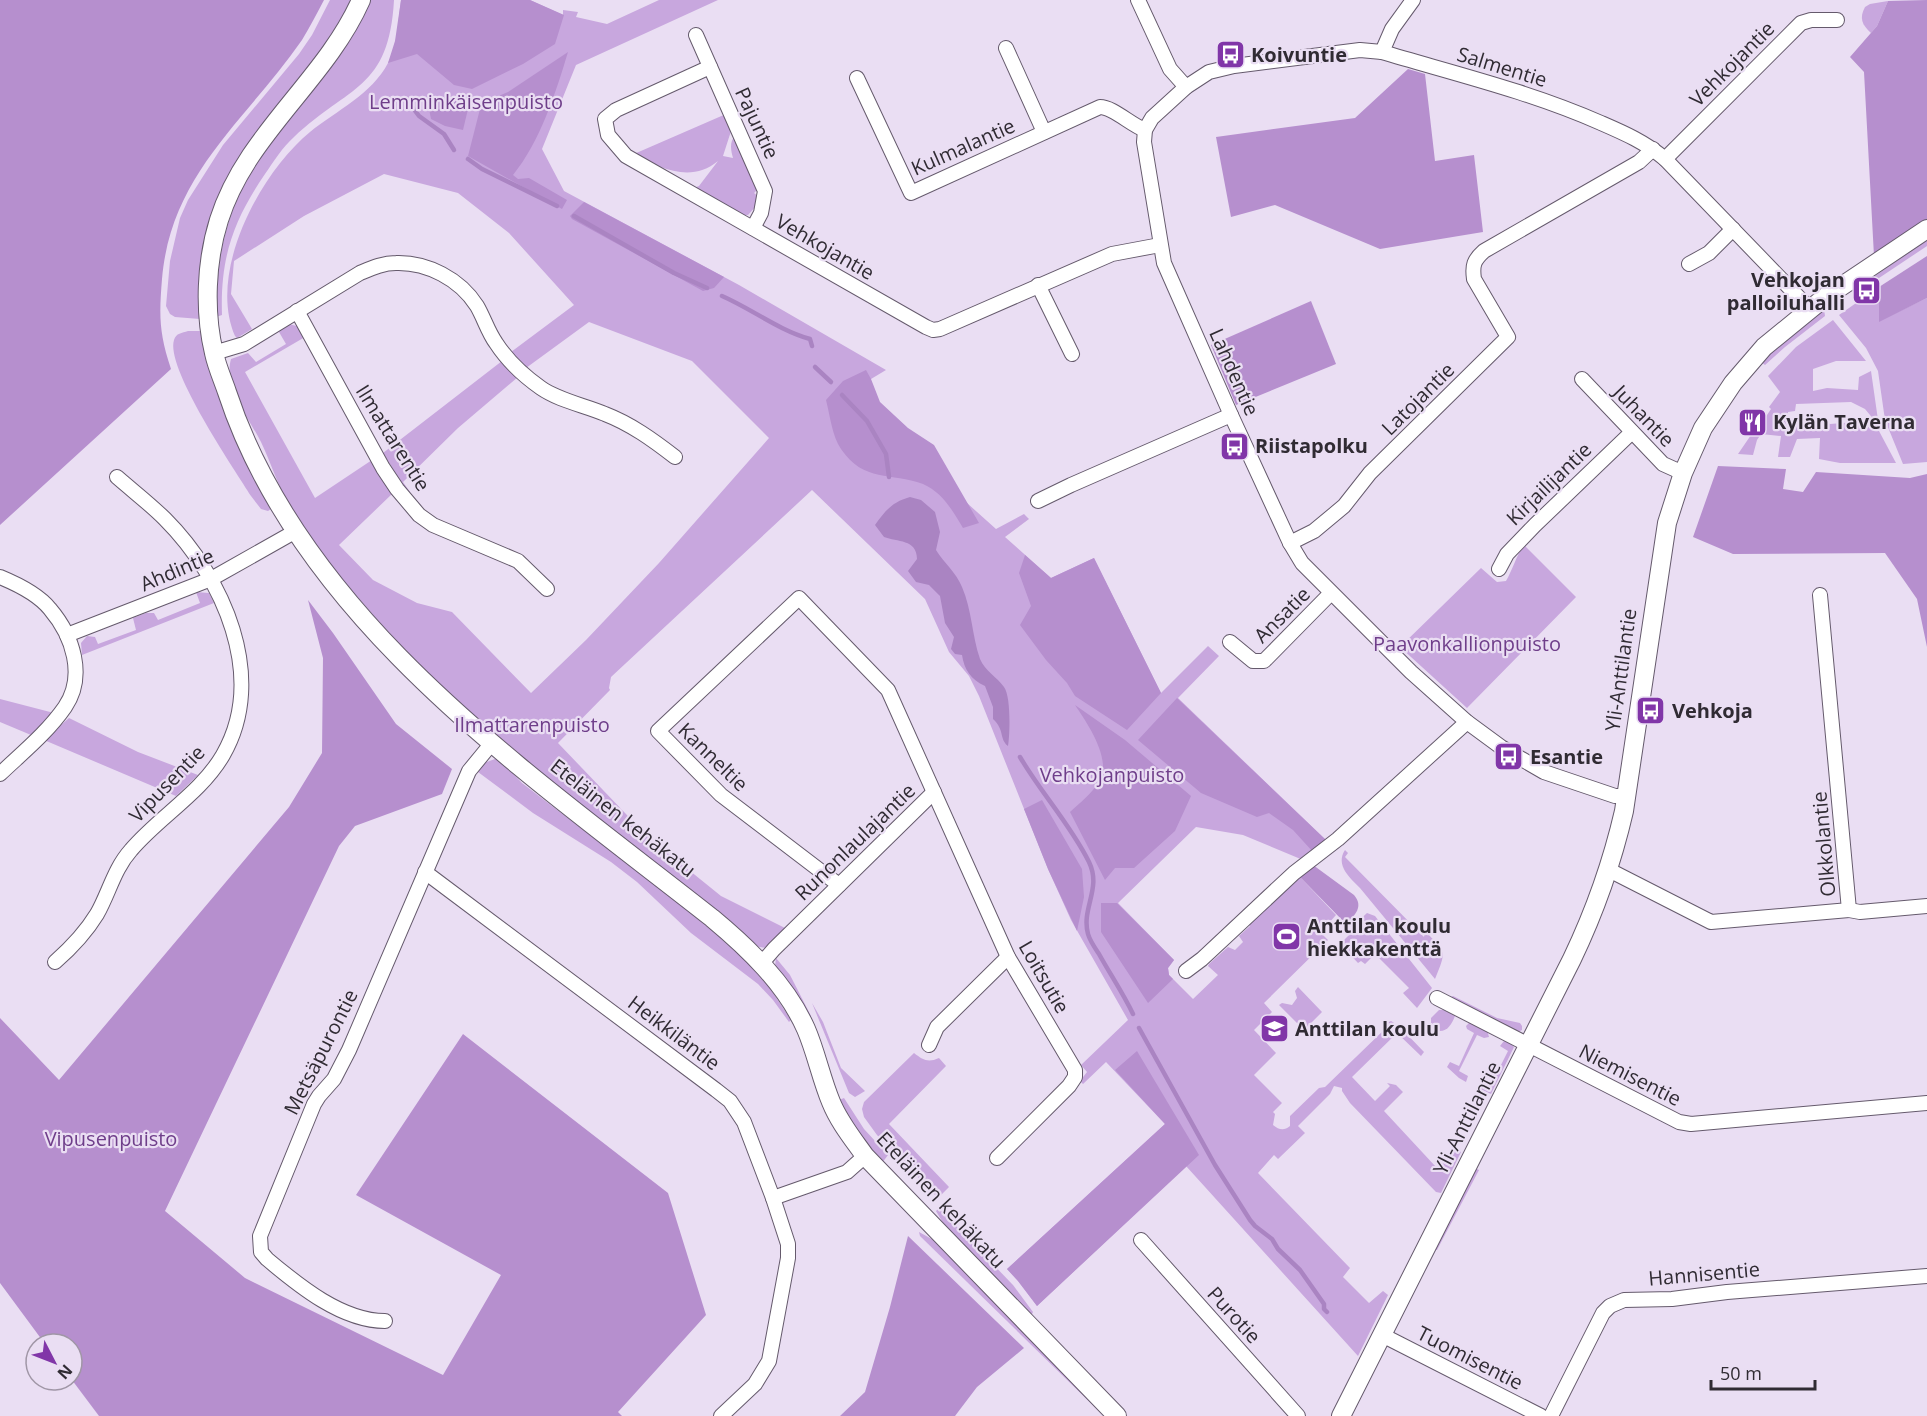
<svg xmlns="http://www.w3.org/2000/svg" width="1927" height="1416" viewBox="0 0 1927 1416" font-family="'Open Sans',sans-serif">
<style>
.green{fill:#c8a7de}
.forest{fill:#b68fce}
.water{fill:#aa84c2}
.lines{fill:none;stroke-linecap:round;stroke-linejoin:round}
.stream{stroke:#aa84c2;stroke-width:4.5}
.minor-casing{stroke:#655a6c;stroke-width:16}
.tertiary-casing{stroke:#655a6c;stroke-width:20}
.minor{stroke:#fff;stroke-width:14}
.tertiary{stroke:#fff;stroke-width:18}
.labels{text-anchor:middle;stroke-width:4.5;stroke-linejoin:round;paint-order:stroke}
.poi-label{font-size:20px;font-weight:bold;fill:#302b33;stroke:#eadef3;text-anchor:start}
.street-label{font-size:20px;fill:#302b33;stroke:#eadef3}
.park-label{font-size:20px;fill:#6f3e8a;stroke:#eadef3}
</style>
<rect width="100%" height="100%" fill="#eadef3"/>
<g class="green">
<polygon points="330,0 352,0 326,44 257,132 229,174 220,194 200,319 175,317 170,314 166,306 170,261 180,218 188,200 223,145 299,54 312,35"/>
<path d="M 371,0 L 394,0 C 389,90 349,85 294,137 C 282,148 274,161 265,174 C 233,221 220,258 222,315 L 216,317 C 216,261 225,217 252,168 L 355,30 Z"/>
<path d="M 401,0 L 530,0 L 563,15 L 563,10 L 578,12 L 576,17 L 607,24 L 659,0 L 718,0 L 576,65 L 542,149 L 564,191 L 739,285 L 886,370 L 856,388 L 880,425 L 996,529 L 1024,514 L 1029,519 L 1005,537 L 1051,578 L 1094,558 L 1161,693 L 1208,646 L 1219,656 L 1178,698 L 1327,841 L 1303,860 L 1243,835 L 1196,827 L 1118,903 L 1174,960 L 1168,968 L 1169,975 L 1193,999 L 1218,975 L 1208,966 L 1209,964 L 1228,947 L 1235,950 L 1243,942 L 1239,936 L 1250,926 L 1247,922 L 1299,876 L 1336,915 L 1329,923 L 1321,928 L 1321,933 L 1328,940 L 1264,1003 L 1272,1012 L 1254,1030 L 1276,1053 L 1254,1075 L 1282,1103 L 1273,1112 L 1275,1114 L 1273,1125 C 1279,1130 1284,1131 1290,1126 L 1290,1116 L 1319,1088 L 1325,1087 L 1387,1027 L 1384,1024 L 1391,1021 L 1399,1026 L 1424,1052 L 1421,1056 L 1397,1033 L 1352,1077 L 1375,1101 L 1390,1086 L 1387,1083 L 1396,1085 L 1403,1092 L 1384,1111 L 1436,1167 L 1456,1148 L 1461,1152 L 1441,1193 L 1436,1192 L 1350,1103 L 1342,1091 L 1342,1088 L 1334,1086 L 1330,1094 L 1298,1126 L 1305,1133 L 1278,1159 L 1274,1155 L 1258,1173 L 1350,1268 L 1343,1277 L 1369,1303 L 1383,1291 L 1388,1295 L 1358,1356 L 1186,1166 L 1037,1306 L 1018,1281 L 1007,1269 L 1165,1124 L 1106,1062 L 1083,1084 L 1080,1081 L 1087,1072 L 1081,1065 L 1128,1020 L 1071,920 L 1048,869 L 979,696 L 969,676 L 949,652 L 925,599 L 812,490 L 611,677 L 609,688 L 610,690 L 558,743 L 648,837 L 721,896 L 785,928 L 766,948 L 755,946 C 689,893 622,840 557,786 C 485,727 416,667 356,595 C 331,566 305,534 286,500 C 277,482 270,461 261,442 C 249,418 223,387 231,359 L 248,353 L 256,362 L 286,344 L 279,332 L 281,328 L 288,324 L 297,326 L 305,337 L 245,372 L 315,498 L 372,460 L 392,494 L 339,545 L 373,580 L 417,603 L 452,612 L 531,693 L 586,640 L 659,563 L 769,438 L 692,361 L 589,322 L 526,368 L 511,352 L 574,305 L 509,233 L 458,193 L 384,174 L 304,216 L 234,261 L 231,294 L 252,329 L 237,338 L 235,336 C 207,272 260,173 310,132 C 336,111 372,94 388,63 C 398,44 398,20 401,0 Z"/>
<path d="M 1888,1 L 1877,26 L 1871,33 C 1862,25 1859,18 1865,7 L 1870,4 Z"/>
<path d="M 726,114 L 732,128 L 723,156 L 733,158 C 731,151 729,142 735,136 L 760,192 L 757,190 L 754,193 L 759,197 L 757,205 L 748,215 L 741,215 L 694,188 L 699,186 L 718,161 C 692,183 660,169 634,154 Z"/>
<polygon points="1927,240 1927,246 1870,284 1869,280"/>
<polygon points="1879,287 1879,321 1927,298 1927,462 1903,464 1885,420 1878,371 1866,348 1839,315"/>
<polygon points="1824,309 1825,316 1785,347 1765,365 1761,362 1780,343"/>
<polygon points="1833,320 1866,361 1836,361 1813,369 1813,391 1827,388 1858,390 1859,377 1871,371 1878,420 1875,421 1865,409 1851,402 1796,404 1795,411 1788,412 1787,423 1820,427 1821,418 1830,424 1856,422 1879,431 1896,463 1840,463 1819,459 1820,438 1797,439 1790,457 1778,457 1781,436 1761,434 1757,440 1753,455 1738,454 1751,435 1753,436 1771,409 1769,407 1780,392 1768,376 1796,347"/>
<path d="M 188,331 L 201,331 C 213,394 240,453 271,509 L 268,511 L 261,509 L 251,496 C 235,470 165,368 174,340 C 176,333 182,333 188,331 Z"/>
<polygon points="502,361 518,377 458,428 403,482 410,492 408,494 383,453"/>
<path d="M 1524,545 L 1576,597 L 1467,708 L 1400,647 L 1481,568 L 1497,582 L 1506,581 C 1513,569 1516,556 1524,545 Z"/>
<polygon points="196,592 209,593 214,603 82,655 81,643 87,636 95,637 98,644 136,630 133,618 146,613 154,613 158,620 200,603"/>
<polygon points="0,699 54,713 31,735 0,722"/>
<polygon points="69,718 138,752 198,775 176,796 44,740"/>
<polygon points="495,759 500,760 522,783 718,933 749,962 764,979 791,1020 789,1022 773,1000 758,984 691,933 637,882 611,862 533,813 478,772 484,763"/>
<path d="M 1345,850 L 1348,853 L 1345,857 L 1424,937 L 1425,931 C 1446,953 1447,950 1435,979 L 1360,888 C 1350,878 1335,865 1345,850 Z"/>
<polygon points="1367,913 1375,916 1432,988 1417,1008 1403,993 1409,988 1375,954 1365,964 1361,961 1358,963 1340,944 1352,932 1351,928"/>
<polygon points="776,958 790,975 811,1016 808,1017 775,966"/>
<polygon points="1298,987 1322,1012 1304,1030 1279,1005 1282,1003 1292,1005 1297,998 1295,991"/>
<polygon points="1453,996 1497,1018 1520,1023 1522,1026 1522,1030 1518,1032 1452,999 1451,997"/>
<polygon points="812,1003 823,1022 841,1068 865,1091 855,1097 849,1093"/>
<path d="M 1439,1010 L 1444,1010 L 1455,1016 C 1451,1026 1446,1034 1434,1030 L 1431,1025 L 1431,1018 Z"/>
<polygon points="1470,1022 1487,1030 1489,1037 1484,1038 1477,1035 1459,1071 1468,1076 1466,1082 1459,1078 1447,1067 1450,1062 1459,1066 1474,1033 1467,1029 1466,1026"/>
<polygon points="1504,1041 1509,1042 1514,1047 1491,1094 1478,1088 1484,1084 1490,1087 1508,1051 1500,1046"/>
<path d="M 914,1053 C 923,1060 928,1063 939,1058 L 946,1066 L 889,1124 L 949,1187 L 940,1196 L 935,1195 L 877,1135 L 864,1117 L 862,1109 L 864,1102 Z"/>
<polygon points="844,1098 864,1129 888,1155 882,1163 850,1121 839,1100"/>
<polygon points="1475,1168 1479,1170 1437,1250 1434,1250"/>
<polygon points="939,1208 1013,1285 1033,1312 1031,1316 946,1228 936,1211"/>
<polygon points="919,1232 939,1243 1108,1416 1104,1416 920,1236"/>
</g>
<g class="forest">
<path d="M 0,0 L 324,0 C 317,13 310,27 302,40 C 246,121 171,173 162,279 C 159,316 159,333 171,369 L 0,525 Z"/>
<polygon points="401,0 530,0 564,15 555,44 523,64 472,89 454,85 417,54 388,63 395,41"/>
<polygon points="1927,0 1927,221 1874,256 1864,72 1850,57 1877,26 1888,1"/>
<path d="M 568,52 C 556,92 540,142 513,175 L 518,179 L 529,178 L 567,200 L 562,209 L 468,156 L 480,109 L 489,100 L 508,92 Z"/>
<polygon points="1408,69 1425,74 1435,161 1474,155 1483,232 1380,249 1275,205 1231,217 1216,137 1355,118"/>
<polygon points="432,95 466,103 468,109 463,130 445,126 431,119 429,109"/>
<polygon points="584,202 724,277 714,288 703,291 572,219 570,216"/>
<polygon points="1927,256 1927,298 1879,322 1879,287"/>
<polygon points="1311,301 1336,364 1236,405 1211,345"/>
<path d="M 866,370 L 871,379 L 880,402 L 908,428 L 934,445 L 979,523 L 963,528 C 953,511 942,492 923,484 C 891,472 864,483 841,449 C 832,436 830,415 826,400 L 843,381 Z"/>
<polygon points="1718,466 1786,469 1783,489 1803,492 1816,472 1910,478 1927,474 1927,647 1917,599 1885,553 1733,554 1693,537"/>
<polygon points="1025,555 1051,578 1094,558 1161,693 1127,730 1075,696 1067,683 1046,660 1020,625 1031,606 1019,573"/>
<polygon points="308,600 333,633 396,724 452,769 442,794 355,826 339,846 165,1211 245,1278 443,1375 501,1275 356,1195 463,1034 668,1193 706,1315 618,1412 622,1416 99,1416 72,1380 72,1344 45,1344 0,1283 0,1018 59,1080 289,807 322,753 323,658"/>
<polygon points="1177,698 1327,841 1313,852 1293,830 1269,813 1257,817 1201,793 1138,740"/>
<path d="M 1075,705 L 1125,740 L 1191,796 L 1175,831 L 1134,868 L 1115,868 L 1105,880 L 1070,812 C 1080,803 1092,793 1099,782 C 1113,760 1087,723 1075,705 Z"/>
<polygon points="1042,800 1082,869 1084,897 1077,931 1048,869 1024,809"/>
<path d="M 1313,865 L 1354,895 C 1364,907 1355,915 1346,924 L 1299,876 Z"/>
<polygon points="1101,903 1117,903 1174,960 1168,968 1169,975 1173,979 1148,1003 1101,932"/>
<polygon points="1137,1051 1199,1155 1037,1306 1018,1281 1007,1269 1165,1124 1115,1070"/>
<polygon points="908,1236 1024,1348 977,1387 955,1416 840,1416 865,1392 890,1307"/>
</g>
<path class="water" d="M 910,497 L 921,500 L 935,512 L 940,532 L 936,550 C 944,563 956,572 962,587 C 972,610 972,636 980,659 C 985,671 997,677 1004,687 C 1011,696 1010,734 1008,746 C 999,739 1005,730 993,719 L 993,707 L 985,686 C 971,680 964,669 962,655 L 955,654 L 951,649 L 954,637 L 945,623 L 940,596 L 929,585 L 916,582 L 908,571 L 917,559 C 917,539 897,542 884,537 L 875,525 C 885,511 892,502 910,497 Z"/>
<g class="lines">
<g class="stream">
<polyline points="403,99 410,104 419,116 444,134 454,150"/>
<polyline points="468,159 482,169 557,206"/>
<polyline points="574,216 674,273 707,288"/>
<path d="M 722,296 C 752,309 778,330 810,339 L 812,346"/>
<polyline points="815,367 831,382"/>
<polyline points="842,395 867,421 886,454 889,477"/>
<path d="M 1020,757 C 1041,793 1070,824 1089,862 C 1102,889 1081,908 1088,934 C 1090,941 1095,948 1099,954 C 1110,974 1123,993 1133,1014"/>
<polyline points="1139,1028 1215,1165 1250,1220 1255,1226 1272,1239 1278,1249 1300,1270 1324,1304 1324,1309 1327,1312"/>
</g>
<defs>
<g id="minor">
<polyline points="1138,0 1170,69 1186,87"/>
<polyline points="696,35 765,191 761,213 753,228"/>
<polyline points="1006,48 1044,132"/>
<polyline points="1382,52 1392,29 1413,0"/>
<polyline points="710,67 616,110 605,119 608,135 626,156 926,327 933,330 940,329 1112,254 1160,245"/>
<path d="M 857,78 L 911,193 L 1100,107 C 1113,107 1131,125 1145,130"/>
<polyline points="1665,159 1801,23 1811,20 1837,20"/>
<polyline points="1689,264 1709,253 1733,229"/>
<polyline points="1038,285 1072,354"/>
<polyline points="297,311 383,468 397,489 419,515 433,525 518,561 547,589"/>
<path d="M 214,353 L 244,344 L 360,273 C 372,268 383,263 396,263 C 427,262 460,279 477,306 C 484,318 488,332 496,343 C 507,360 524,376 541,388 C 560,401 584,405 605,414 C 631,424 653,440 675,457"/>
<polyline points="1582,379 1663,464 1683,473"/>
<polyline points="1038,501 1071,485 1231,415"/>
<path d="M 1290,543 L 1314,531 L 1344,506 L 1370,473 L 1508,337 L 1474,279 C 1472,265 1474,260 1484,251 L 1639,162 L 1653,149"/>
<polyline points="1499,569 1507,554 1535,525 1632,432"/>
<path d="M 0,577 C 17,584 38,594 50,609 C 73,636 86,676 65,707 C 47,733 22,753 0,774"/>
<polyline points="67,635 211,579 296,531"/>
<polyline points="1230,642 1253,661 1264,661 1331,593"/>
<path d="M 1626,796 L 1615,796 L 1544,772 L 1501,747 L 1467,722 L 1411,672 L 1302,563 L 1290,543 L 1231,415 L 1164,263 L 1144,142 L 1145,130 L 1152,118 L 1186,87 L 1209,72 L 1234,66 L 1360,50 L 1382,52 C 1456,74 1531,92 1601,123 C 1624,133 1645,142 1665,159 L 1810,309"/>
<polyline points="1609,870 1711,922 1849,910 1820,595"/>
<polyline points="425,872 716,1090 730,1101 744,1122 773,1198 788,1244 788,1258 769,1361 755,1384 721,1416"/>
<polyline points="839,885 721,795 658,731 799,598 888,690 1008,957 1075,1070 1075,1077 1069,1086 997,1158"/>
<polyline points="1849,910 1860,912 1927,906"/>
<path d="M 55,962 C 71,948 86,932 97,914 C 109,893 114,869 131,850 C 159,817 201,793 223,755 C 268,677 223,577 165,519 C 150,504 133,491 117,477"/>
<polyline points="761,964 774,949 934,792"/>
<polyline points="1186,971 1202,959 1294,873 1338,839 1467,722"/>
<polyline points="1437,998 1679,1122 1691,1124 1927,1103"/>
<polyline points="929,1045 937,1027 1008,957"/>
<polyline points="773,1198 847,1172 865,1156"/>
<polyline points="1141,1240 1298,1416"/>
<path d="M 385,1321 C 342,1321 299,1286 267,1259 L 261,1252 L 260,1236 L 314,1104 L 319,1096 L 334,1079 L 349,1050 L 469,771 L 492,743"/>
<polyline points="1382,1335 1541,1416"/>
<polyline points="1551,1416 1603,1313 1610,1306 1624,1300 1672,1299 1727,1292 1927,1276"/>
</g>
<g id="tertiary">
<path d="M 361,0 C 325,81 246,134 219,220 C 206,261 204,311 214,353 C 217,367 223,380 227,392 C 302,621 531,775 712,918 C 748,948 786,984 806,1029 C 816,1052 821,1078 831,1102 C 839,1122 853,1139 865,1156 L 1117,1416"/>
<path d="M 1341,1416 L 1572,959 C 1595,911 1612,863 1624,811 L 1667,523 L 1683,473 L 1703,428 L 1733,383 L 1764,347 L 1824,298 L 1927,229"/>
</g>
</defs>
<use href="#minor" class="minor-casing"/>
<use href="#tertiary" class="tertiary-casing"/>
<use href="#minor" class="minor"/>
<use href="#tertiary" class="tertiary"/>
</g>
<defs>
<symbol id="bus-square" viewBox="-11 -11 22 22"><rect x="-9" y="-9" width="18" height="18" rx="4" fill="#8136a8" stroke="#eadef3"/><path d="M-5-6H5V4H4V6H2V4H-2V6H-4V4H-5ZM-3.5-4V0h7V-4ZM-3.5 1.2v1.5H-2V1.2ZM2 1.2v1.5H3.5V1.2Z" fill="#fff"/></symbol>
<symbol id="restaurant-square" viewBox="-11 -11 22 22"><rect x="-9" y="-9" width="18" height="18" rx="4" fill="#8136a8" stroke="#eadef3"/><path d="M-5-6h1v4h1v-4h1v4h1v-4h1v5L-1.5 .5V6h-2V.5L-5-1ZM5-6V6H3V1.5H1.5Q1.5-4 5-6Z" fill="#fff"/></symbol>
<symbol id="stadium-square" viewBox="-11 -11 22 22"><rect x="-9" y="-9" width="18" height="18" rx="4" fill="#8136a8" stroke="#eadef3"/><path d="M0-5a6.5 5 0 1 0 0 10a6.5 5 0 1 0 0-10ZM-3.5-1.8h7v3.6h-7Z" fill="#fff"/></symbol>
<symbol id="school-square" viewBox="-11 -11 22 22"><rect x="-9" y="-9" width="18" height="18" rx="4" fill="#8136a8" stroke="#eadef3"/><path d="M0-5L7-2L0 1L-7-2ZM-4 1L0 2.5L4 1V4Q0 6-4 4Z" fill="#fff"/></symbol>
</defs>
<g fill-rule="evenodd">
<use href="#bus-square" x="1214" y="38" width="33" height="33"/>
<use href="#bus-square" x="1850" y="274" width="33" height="33"/>
<use href="#restaurant-square" x="1736" y="406" width="33" height="33"/>
<use href="#bus-square" x="1218" y="430" width="33" height="33"/>
<use href="#bus-square" x="1634" y="694" width="33" height="33"/>
<use href="#bus-square" x="1492" y="740" width="33" height="33"/>
<use href="#stadium-square" x="1270" y="920" width="33" height="33"/>
<use href="#school-square" x="1258" y="1012" width="33" height="33"/>
</g>
<g class="labels">
<g class="poi-label">
<text x="1251" y="62">Koivuntie</text>
<text x="1845" y="287" text-anchor="end">Vehkojan<tspan x="1845" dy="23">palloiluhalli</tspan></text>
<text x="1773" y="429">Kylän Taverna</text>
<text x="1255" y="453">Riistapolku</text>
<text x="1672" y="718">Vehkoja</text>
<text x="1530" y="764">Esantie</text>
<text x="1307" y="933">Anttilan koulu<tspan x="1307" dy="23">hiekkakenttä</tspan></text>
<text x="1295" y="1036">Anttilan koulu</text>
</g>
<g class="street-label">
<text transform="translate(1732 64) rotate(-45)" y="7">Vehkojantie</text>
<text transform="translate(1502 67) rotate(17)" y="7">Salmentie</text>
<text transform="translate(757 123) rotate(65)" y="7">Pajuntie</text>
<text transform="translate(963 147) rotate(-24)" y="7">Kulmalantie</text>
<text transform="translate(825 247) rotate(30)" y="7">Vehkojantie</text>
<text transform="translate(1234 372) rotate(66)" y="7">Lahdentie</text>
<text transform="translate(1418 399) rotate(-45)" y="7">Latojantie</text>
<text transform="translate(1644 416) rotate(46)" y="7">Juhantie</text>
<text transform="translate(393 438) rotate(58)" y="7">Ilmattarentie</text>
<text transform="translate(1549 484) rotate(-44)" y="7">Kirjailijantie</text>
<text transform="translate(177 570) rotate(-23)" y="7">Ahdintie</text>
<text transform="translate(1282 615) rotate(-45)" y="7">Ansatie</text>
<text transform="translate(1621 670) rotate(-82)" y="7">Yli-Anttilantie</text>
<text transform="translate(713 757) rotate(44)" y="7">Kanneltie</text>
<text transform="translate(167 784) rotate(-46)" y="7">Vipusentie</text>
<text transform="translate(623 818) rotate(38)" y="7">Eteläinen kehäkatu</text>
<text transform="translate(855 842) rotate(-44)" y="7">Runonlaulajantie</text>
<text transform="translate(1824 844) rotate(-95)" y="7">Olkkolantie</text>
<text transform="translate(1044 977) rotate(60)" y="7">Loitsutie</text>
<text transform="translate(674 1033) rotate(37)" y="7">Heikkiläntie</text>
<text transform="translate(321 1052) rotate(-63)" y="7">Metsäpurontie</text>
<text transform="translate(1630 1075) rotate(27)" y="7">Niemisentie</text>
<text transform="translate(1467 1118) rotate(-63)" y="7">Yli-Anttilantie</text>
<text transform="translate(941 1200) rotate(47)" y="7">Eteläinen kehäkatu</text>
<text transform="translate(1704 1274) rotate(-5)" y="7">Hannisentie</text>
<text transform="translate(1234 1315) rotate(48)" y="7">Purotie</text>
<text transform="translate(1470 1358) rotate(27)" y="7">Tuomisentie</text>
</g>
<g class="park-label">
<text x="466" y="109">Lemminkäisenpuisto</text>
<text x="1467" y="651">Paavonkallionpuisto</text>
<text x="532" y="732">Ilmattarenpuisto</text>
<text x="1112" y="782">Vehkojanpuisto</text>
<text x="111" y="1146">Vipusenpuisto</text>
</g>
</g>
<g transform="translate(54 1362) rotate(132)"><circle r="28" fill="#eadef3" stroke="#a096a6" stroke-width="1.5"/>
<path d="M0-4.5L10 22L0 15L-10 22Z" fill="#8136a8"/>
<text y="-9" font-size="16" font-weight="bold" text-anchor="middle" fill="#302b33">N</text>
</g>
<path d="M1711 1380v9h104v-9" fill="none" stroke="#302b33" stroke-width="3"/>
<text x="1720" y="1380" font-size="18" fill="#302b33" stroke="#eadef3" stroke-width="4.5" paint-order="stroke">50 m</text>
</svg>
